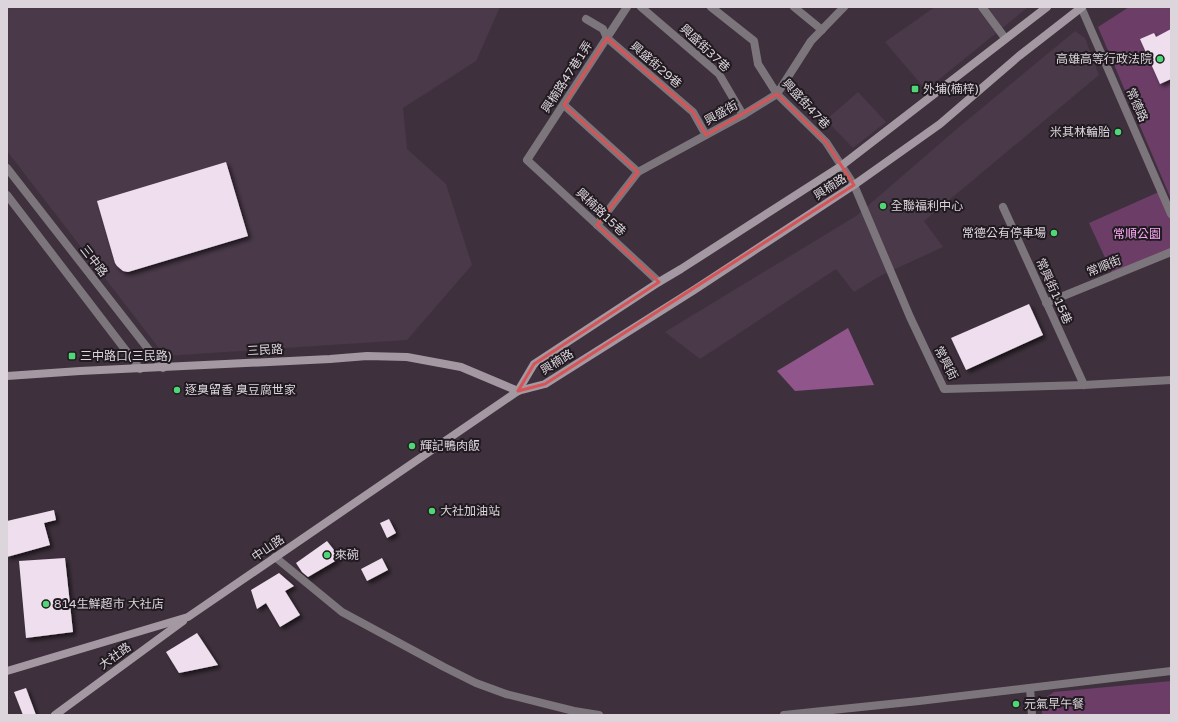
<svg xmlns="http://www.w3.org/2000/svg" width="1178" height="722" viewBox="0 0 1178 722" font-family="'Varela Round','Noto Sans TC',sans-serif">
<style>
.built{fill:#4a3949}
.green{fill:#6b3d67}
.forest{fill:#90568c}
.building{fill:#efdfee;filter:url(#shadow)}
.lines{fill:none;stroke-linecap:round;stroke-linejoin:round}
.street{stroke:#7c767c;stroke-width:8}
.secondary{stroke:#a499a2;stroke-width:8}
.marked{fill:none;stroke:#d85355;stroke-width:3;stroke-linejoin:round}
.poi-dot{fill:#4fd675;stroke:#211b21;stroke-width:1.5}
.labels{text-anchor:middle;stroke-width:4;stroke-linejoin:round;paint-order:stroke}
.street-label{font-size:12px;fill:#ddd5dc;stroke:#211b21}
.poi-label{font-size:12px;fill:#ddd5dc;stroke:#211b21;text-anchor:start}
.park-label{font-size:12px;fill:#f9a7f3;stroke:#211b21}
</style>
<defs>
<filter id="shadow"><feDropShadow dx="3" dy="3" stdDeviation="2" flood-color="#0009"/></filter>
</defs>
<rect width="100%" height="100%" fill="#3e313d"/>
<g class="built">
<polygon points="7,7 500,7 476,61 403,108 407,149 446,184 472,265 407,340 165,356 7,151"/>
<polygon points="935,7 1028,7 926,90 885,42"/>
<polygon points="1075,31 1085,38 1099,75 924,221 943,247 880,276 854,292 836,269 700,359 665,332 856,216 959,127"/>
<polygon points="858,92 886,122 853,148 826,120"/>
</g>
<g class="green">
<polygon points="1129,7 1171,7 1171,199 1098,27"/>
<polygon points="1161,191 1171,214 1171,252 1113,275 1089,223"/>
<polygon points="1171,681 1171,715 1042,715 1042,700 1054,692"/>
</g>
<polygon class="forest" points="848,328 874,385 795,391 777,371"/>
<g class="building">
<polygon points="1171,29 1171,79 1160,84 1140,39 1154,33 1156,37"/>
<polygon points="226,162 248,236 128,272 123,271 117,266 115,263 97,201"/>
<polygon points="1029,304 1043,335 966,370 951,338"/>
<polygon points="54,510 56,520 44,523 50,545 7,557 7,521"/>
<polygon points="389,519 396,533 387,538 380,523"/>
<polygon points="327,541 334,550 337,560 308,577 302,572 296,563"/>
<polygon points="65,558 73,632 26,638 19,561"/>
<polygon points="382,558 388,570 367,581 361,569"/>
<polygon points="279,573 294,586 285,591 300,615 280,627 266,603 257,609 251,590"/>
<polygon points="197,633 218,665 179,673 166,652"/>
<polygon points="26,688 36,715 23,715 14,692"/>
</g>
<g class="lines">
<g class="street">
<polyline points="627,7 527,160 659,282"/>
<polyline points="641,7 719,74 743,115"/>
<polyline points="711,7 754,41 758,64 777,94 826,142 854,185 910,317 944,389 1084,385 1171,380"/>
<polyline points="794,7 822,30"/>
<polyline points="982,7 1005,38"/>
<polyline points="1081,7 1171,214"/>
<polyline points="586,19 603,29 607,38 693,112 706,135"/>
<polyline points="564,105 638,172"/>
<polyline points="7,168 163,368"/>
<polyline points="7,195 140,369"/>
<polyline points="1003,207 1084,385"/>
<polyline points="597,225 638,172 743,115 777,94 811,41 844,7"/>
<polyline points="1046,303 1171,252"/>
<polyline points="275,557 342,612 444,667 476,683 506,694 574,711 599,715"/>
<polyline points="1030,688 1032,715"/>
<polyline points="784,715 919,701 1171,671"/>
</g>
<g class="secondary">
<polyline points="7,376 80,371 330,359 367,356 407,357 461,367 518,391"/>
<polyline points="518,391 534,364 659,282 681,269 841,166 1047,7"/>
<polyline points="7,671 188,617 518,391 545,384 694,290 854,185 940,124 1019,56 1082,7"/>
<polyline points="55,715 183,621"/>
</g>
</g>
<path class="marked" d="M 607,38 L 693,112 L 706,135 L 777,94 L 826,142 L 854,185 L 545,384 L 518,391 L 534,364 L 659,282 L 597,225 L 638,172 L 564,105 Z"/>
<g class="poi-dot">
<circle cx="1160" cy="59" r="4"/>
<rect x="911" y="85" width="8" height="8" rx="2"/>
<circle cx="1118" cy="132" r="4"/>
<circle cx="883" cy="206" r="4"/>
<circle cx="1054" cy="233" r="4"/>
<rect x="68" y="352" width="8" height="8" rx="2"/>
<circle cx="177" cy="390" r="4"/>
<circle cx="412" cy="446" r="4"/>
<circle cx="432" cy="511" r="4"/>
<circle cx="327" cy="555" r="4"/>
<circle cx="46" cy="604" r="4"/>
<circle cx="1016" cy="704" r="4"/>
</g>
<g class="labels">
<g class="street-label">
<text transform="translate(705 48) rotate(43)" y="4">興盛街37巷</text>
<text transform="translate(656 65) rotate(41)" y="4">興盛街29巷</text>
<text transform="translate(567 77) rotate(-57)" y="4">興楠路47巷1弄</text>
<text transform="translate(806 104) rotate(47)" y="4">興盛街47巷</text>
<text transform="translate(1137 105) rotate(66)" y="4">常德路</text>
<text transform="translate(721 113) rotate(-29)" y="4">興盛街</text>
<text transform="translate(830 187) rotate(-33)" y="4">興楠路</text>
<text transform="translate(601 212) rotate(43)" y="4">興楠路15巷</text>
<text transform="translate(94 261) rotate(52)" y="4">三中路</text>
<text transform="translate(1104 266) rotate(-22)" y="4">常順街</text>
<text transform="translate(1054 291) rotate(66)" y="4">常興街115巷</text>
<text transform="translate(265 350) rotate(-3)" y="4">三民路</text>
<text transform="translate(557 362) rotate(-32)" y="4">興楠路</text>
<text transform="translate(946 363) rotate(62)" y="4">常興街</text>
<text transform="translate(268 548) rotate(-34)" y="4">中山路</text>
<text transform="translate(115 656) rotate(-36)" y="4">大社路</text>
</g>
<g class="poi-label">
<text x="1152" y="63" text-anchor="end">高雄高等行政法院</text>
<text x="923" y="93">外埔(楠梓)</text>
<text x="1110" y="136" text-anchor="end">米其林輪胎</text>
<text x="891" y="210">全聯福利中心</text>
<text x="1046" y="237" text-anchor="end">常德公有停車場</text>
<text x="80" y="360">三中路口(三民路)</text>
<text x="185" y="394">逐臭留香 臭豆腐世家</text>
<text x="420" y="450">輝記鴨肉飯</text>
<text x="440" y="515">大社加油站</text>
<text x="335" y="559">來碗</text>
<text x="54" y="608">814生鮮超市 大社店</text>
<text x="1024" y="708">元氣早午餐</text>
</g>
<g class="park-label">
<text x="1137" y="238">常順公園</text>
</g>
</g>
<rect width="1178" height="722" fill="none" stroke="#ddd5dc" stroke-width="16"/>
</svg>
